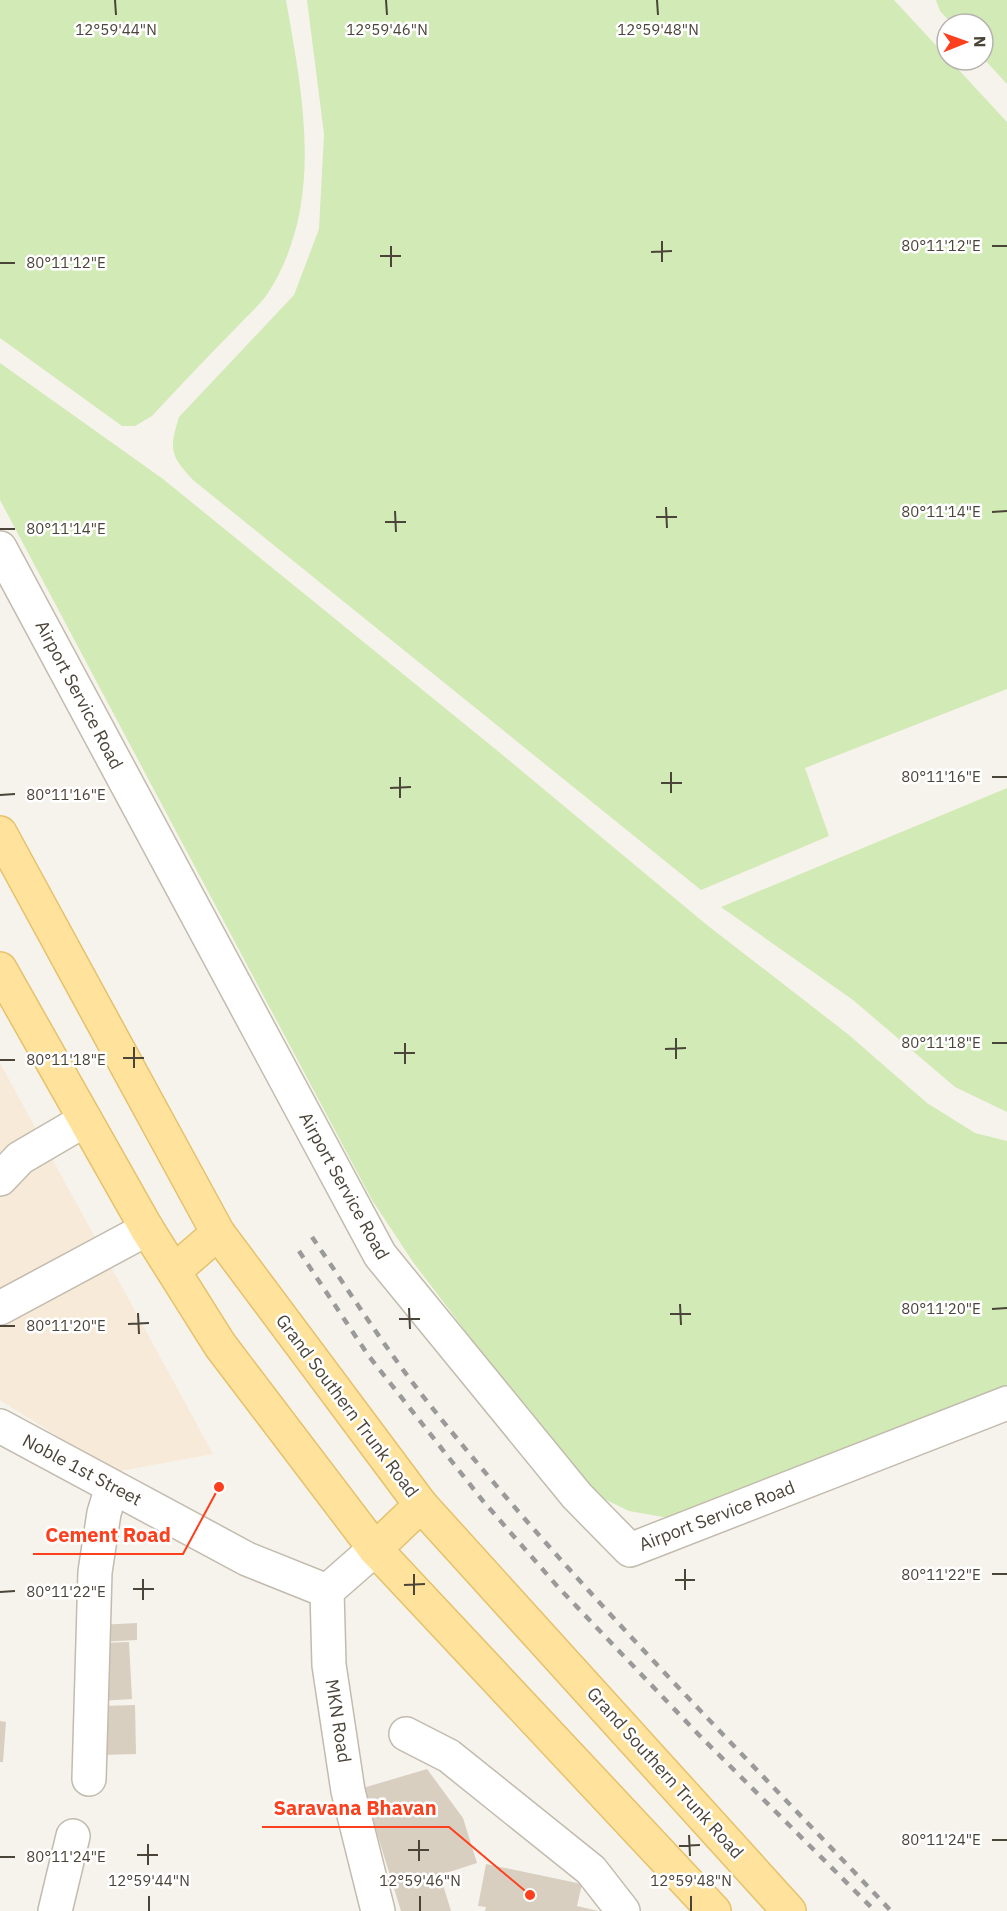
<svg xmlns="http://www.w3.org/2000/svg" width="1007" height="1911" viewBox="0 0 1007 1911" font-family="'IBM Plex Sans',sans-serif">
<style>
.commercial{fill:#f7ead8}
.green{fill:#d2eab5}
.building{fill:#d8cfc1}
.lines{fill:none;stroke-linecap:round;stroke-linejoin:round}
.minor-casing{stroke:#c2bbae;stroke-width:36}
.major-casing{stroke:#e6c16a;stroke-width:36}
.minor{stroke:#fff;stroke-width:33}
.major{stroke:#ffe39c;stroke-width:33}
.rail{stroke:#9a9a9a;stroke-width:4.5;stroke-dasharray:8 8;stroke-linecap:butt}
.ticks{fill:none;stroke:#4b4439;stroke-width:2}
.labels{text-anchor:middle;stroke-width:5;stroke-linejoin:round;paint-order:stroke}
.street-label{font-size:18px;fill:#4b4439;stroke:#fff}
.ticks-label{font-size:15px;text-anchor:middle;fill:#4b4439;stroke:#fff;stroke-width:5;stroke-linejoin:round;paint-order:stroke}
.leader{fill:none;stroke:#fc3f1d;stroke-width:2}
.callout-dot{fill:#fc3f1d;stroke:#fff;stroke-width:2}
.callout-label{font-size:20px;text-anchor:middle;font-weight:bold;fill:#fc3f1d;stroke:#fff;stroke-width:5;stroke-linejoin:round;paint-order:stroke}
</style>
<rect width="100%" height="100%" fill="#f6f3ec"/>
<polygon class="commercial" points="0,1063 213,1454 115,1472 0,1400"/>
<g class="green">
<path d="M 0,0 L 286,0 C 303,97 325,204 268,293 C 259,306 245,318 234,330 C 206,358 179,387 152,416 L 135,426 L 122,426 L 0,338 Z"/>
<path d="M 307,0 L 894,0 L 1007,122 L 1007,689 L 805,768 L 829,836 L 701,890 L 193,480 C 170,455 169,450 179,417 L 294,295 L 319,229 L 324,134 Z"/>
<polygon points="936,0 1007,0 1007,84 983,58 983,24 952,24 940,11"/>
<polygon points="0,363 163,479 499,752 707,925 849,1035 927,1103 975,1133 1007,1141 1007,1385 693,1514 669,1518 629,1511 596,1495 565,1462 413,1262 372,1200 0,500"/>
<polygon points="1007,788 1007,1112 955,1087 853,1000 721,907"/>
</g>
<g class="building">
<polygon points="137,1623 137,1640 99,1642 98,1625"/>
<polygon points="129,1642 132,1699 101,1701 99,1643"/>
<polygon points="135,1705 136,1754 102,1755 102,1706"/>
<polygon points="0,1721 6,1722 3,1762 0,1762"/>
<polygon points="427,1769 463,1818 477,1863 440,1875 451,1911 401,1911 363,1788"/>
<polygon points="486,1864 582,1884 577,1906 598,1911 485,1911 486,1907 478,1906"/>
</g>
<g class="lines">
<defs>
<g id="minor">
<polyline points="0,548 380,1255 577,1496 630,1550 1007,1403"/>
<polyline points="0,1179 20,1158 85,1120"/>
<polyline points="0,1308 147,1229"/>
<polyline points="0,1426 247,1559 327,1591"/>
<polyline points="375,1549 327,1591 329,1665 348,1791 378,1911"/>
<polyline points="406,1734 449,1756 591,1870 623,1911"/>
<polyline points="89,1779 95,1572 104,1513 112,1487"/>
<polyline points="55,1911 73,1836"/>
</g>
<g id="major">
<polyline points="0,833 218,1233 421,1505 789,1911"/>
<polyline points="0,969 147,1229 220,1345 375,1549 714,1911"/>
<polyline points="174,1271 218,1233"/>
<polyline points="375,1549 421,1505"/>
</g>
</defs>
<use href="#minor" class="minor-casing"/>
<use href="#major" class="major-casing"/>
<use href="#minor" class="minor"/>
<use href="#major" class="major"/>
<g class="rail">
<path d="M 312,1237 C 353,1297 392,1359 438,1415 C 578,1590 738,1748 891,1911"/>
<polyline points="299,1251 368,1355 483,1501 558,1587 699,1735 875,1911"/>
</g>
</g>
<path class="ticks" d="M 115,0 L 116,15M 386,0 L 387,15M 657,0 L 658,15M 662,241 L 662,262M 391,246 L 391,267M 992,246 L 1007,246M 651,252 L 672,251M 380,256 L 401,256M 0,263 L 15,263M 666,507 L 667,528M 395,511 L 396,532M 992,512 L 1007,511M 656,517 L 677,517M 385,522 L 406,522M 0,529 L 15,529M 671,772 L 671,793M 400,777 L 400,798M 992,777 L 1007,777M 661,783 L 682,783M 390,788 L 411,787M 0,795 L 15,794M 676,1038 L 676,1059M 405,1043 L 405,1064M 992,1043 L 1007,1043M 134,1047 L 134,1068M 665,1049 L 686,1048M 394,1053 L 415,1053M 123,1058 L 144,1058M 0,1060 L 15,1060M 680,1304 L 681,1325M 409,1308 L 410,1329M 992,1309 L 1007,1308M 138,1313 L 139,1334M 670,1314 L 691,1314M 399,1319 L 420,1319M 128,1324 L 149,1323M 0,1326 L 15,1326M 685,1569 L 685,1590M 414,1574 L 414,1595M 992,1574 L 1007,1574M 143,1579 L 143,1600M 675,1580 L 695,1580M 404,1585 L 425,1584M 133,1589 L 154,1589M 0,1592 L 15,1591M 689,1835 L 690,1856M 419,1840 L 419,1861M 992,1840 L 1007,1840M 148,1844 L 148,1865M 679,1846 L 700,1845M 408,1850 L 429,1850M 137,1855 L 158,1855M 0,1857 L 15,1857M 149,1896 L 149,1911M 420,1896 L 420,1911M 691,1896 L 691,1911"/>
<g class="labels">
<g class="street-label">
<text transform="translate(79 695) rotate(62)" y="6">Airport Service Road</text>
<text transform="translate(344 1186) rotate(61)" y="6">Airport Service Road</text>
<text transform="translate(347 1406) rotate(53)" y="6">Grand Southern Trunk Road</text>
<text transform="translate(82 1470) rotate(28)" y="6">Noble 1st Street</text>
<text transform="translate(717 1516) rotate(-21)" y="6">Airport Service Road</text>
<text transform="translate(338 1721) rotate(81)" y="6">MKN Road</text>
<text transform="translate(665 1773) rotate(48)" y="6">Grand Southern Trunk Road</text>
</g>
</g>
<g class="ticks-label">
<text x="116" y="35">12°59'44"N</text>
<text x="387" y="35">12°59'46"N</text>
<text x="658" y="35">12°59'48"N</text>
<text x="941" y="251">80°11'12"E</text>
<text x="66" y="268">80°11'12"E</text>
<text x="941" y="517">80°11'14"E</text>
<text x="66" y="534">80°11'14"E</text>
<text x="941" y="782">80°11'16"E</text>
<text x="66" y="800">80°11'16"E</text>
<text x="941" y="1048">80°11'18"E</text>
<text x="66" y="1065">80°11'18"E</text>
<text x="941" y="1314">80°11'20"E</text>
<text x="66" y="1331">80°11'20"E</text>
<text x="941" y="1580">80°11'22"E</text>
<text x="66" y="1597">80°11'22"E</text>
<text x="941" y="1845">80°11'24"E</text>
<text x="66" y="1862">80°11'24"E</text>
<text x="149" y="1886">12°59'44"N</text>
<text x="420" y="1886">12°59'46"N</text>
<text x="691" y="1886">12°59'48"N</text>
</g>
<path class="leader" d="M219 1487L183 1554H33M530 1895L449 1827H262"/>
<g class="callout-dot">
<circle cx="219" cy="1487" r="6"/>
<circle cx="530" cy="1895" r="6"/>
</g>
<g class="callout-label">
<text x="108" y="1542">Cement Road</text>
<text x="355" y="1815">Saravana Bhavan</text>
</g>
<g transform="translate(965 42) rotate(89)"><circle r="28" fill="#ffffff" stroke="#b7b4b0" stroke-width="1.5"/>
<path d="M0-4.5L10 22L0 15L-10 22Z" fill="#fc3f1d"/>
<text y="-9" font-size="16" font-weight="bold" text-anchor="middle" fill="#4b4439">N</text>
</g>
</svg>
